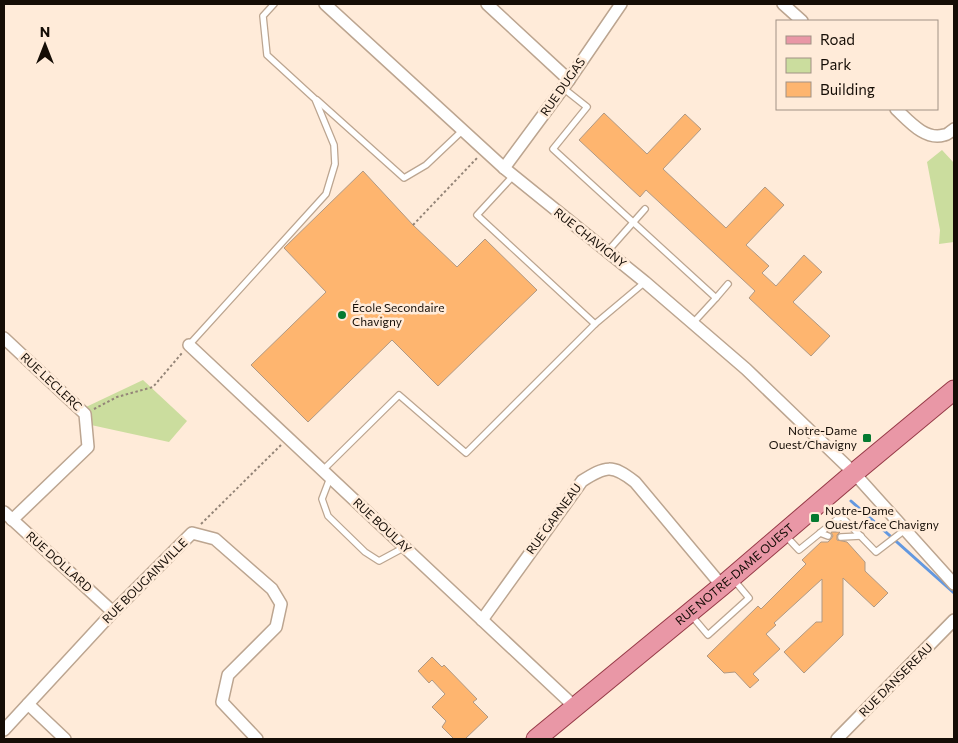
<svg xmlns="http://www.w3.org/2000/svg" width="958" height="743" viewBox="0 0 958 743" font-family="Commissioner,sans-serif">
<style>
.green{fill:#cbdd9e}
.lines{fill:none;stroke-linecap:round;stroke-linejoin:round}
.stream{stroke:#6398e0;stroke-width:3}
.building{fill:#feb56f;stroke:#b09984}
.service-casing{stroke:#bca590;stroke-width:8}
.minor-casing{stroke:#bca590;stroke-width:14}
.primary-casing{stroke:#963a47;stroke-width:21}
.path{stroke:#948578;stroke-width:2;stroke-dasharray:2.5 2.5;stroke-linecap:butt}
.service{stroke:#fff;stroke-width:5.5}
.minor{stroke:#fff;stroke-width:11}
.primary{stroke:#e997a6;stroke-width:19}
.poi-dot{fill:#057a30;stroke:#ffebd9;stroke-width:2}
.labels{text-anchor:middle;stroke-width:5;stroke-linejoin:round;paint-order:stroke}
.street-label{font-size:12px;fill:#150d06;stroke:#ffebd9}
.poi-label{font-size:12px;fill:#150d06;stroke:#ffebd9;text-anchor:start}
</style>
<rect width="100%" height="100%" fill="#ffebd9"/>
<g class="green">
<polygon points="942,150 954,163 954,242 939,244 940,230 927,162"/>
<polygon points="143,380 187,421 169,442 91,425 86,407"/>
</g>
<g class="lines">
<polyline class="stream" points="851,501 954,593"/>
</g>
<g class="building">
<polygon points="604,113 647,154 685,114 701,129 663,169 726,228 765,187 784,205 746,245 769,266 762,273 776,286 804,255 822,272 793,302 830,336 811,356 749,298 755,291 646,190 640,197 579,140"/>
<polygon points="363,171 413,225 457,267 485,239 537,290 438,386 392,340 308,422 251,365 326,292 284,248"/>
<polygon points="831,532 840,532 837,535 837,540 847,542 865,562 865,571 888,593 874,607 843,578 843,635 804,673 784,652 816,622 822,622 822,579 774,623 776,625 766,634 780,649 753,674 759,680 750,688 735,672 724,673 707,656 758,606 761,609 806,564 802,560 821,542 828,542 831,539 833,536"/>
<polygon points="432,657 442,667 444,665 477,699 473,702 488,717 465,739 454,739 442,727 446,721 432,707 445,694 432,680 429,683 418,671"/>
</g>
<g class="lines">
<defs>
<g id="service">
<polyline points="563,88 587,107 553,149 716,298 693,323"/>
<polyline points="317,100 404,178 426,165 463,130"/>
<polyline points="513,176 477,215 595,324"/>
<polyline points="607,252 645,209"/>
<polyline points="716,298 728,284"/>
<polyline points="189,345 326,194 335,164 334,145 315,99 267,55 263,16 274,4"/>
<polyline points="323,470 399,395 466,453 595,324 645,282"/>
<polyline points="330,478 322,499 328,516 365,552 379,561 405,547"/>
<polyline points="820,533 828,536"/>
<polyline points="785,535 799,550 841,516 876,552 906,529"/>
<polyline points="841,537 861,536"/>
<polyline points="691,615 708,635 749,598 734,580"/>
</g>
<g id="minor">
<polyline points="325,4 504,168 645,282 746,369 854,473 954,584"/>
<polyline points="487,4 569,80"/>
<polyline points="783,4 802,21"/>
<path d="M 896,109 C 908,120 925,141 944,135 C 947,135 951,131 954,129"/>
<polyline points="504,168 569,80 621,4"/>
<polyline points="4,338 85,414 88,447 12,520"/>
<polyline points="189,345 576,708"/>
<polyline points="4,512 113,612"/>
<path d="M 482,620 L 582,481 C 606,466 612,464 635,482 L 722,586"/>
<polyline points="28,704 65,739"/>
<polyline points="4,730 113,612 192,533 215,539 272,589 281,604 276,627 228,675 222,702 257,739"/>
<polyline points="837,739 954,620"/>
</g>
<g id="primary">
<path id="s1" d="M 536,739 L 722,586 L 854,473 L 954,390"/>
</g>
</defs>
<use href="#service" class="service-casing"/>
<use href="#minor" class="minor-casing"/>
<use href="#primary" class="primary-casing"/>
<g class="path">
<polyline points="413,225 478,157"/>
<polyline points="94,409 117,397 153,387 182,353"/>
<polyline points="201,524 281,445"/>
</g>
<use href="#service" class="service"/>
<use href="#minor" class="minor"/>
<use href="#primary" class="primary"/>
</g>
<g class="poi-dot">
<circle cx="342" cy="315" r="5"/>
<rect x="862" y="433" width="10" height="10" rx="2.5"/>
<rect x="810" y="513" width="10" height="10" rx="2.5"/>
</g>
<g class="labels">
<g class="street-label">
<text transform="translate(563 87) rotate(-55)" y="4">RUE DUGAS</text>
<text transform="translate(590 238) rotate(38)" y="4">RUE CHAVIGNY</text>
<text transform="translate(51 382) rotate(43)" y="4">RUE LECLERC</text>
<text transform="translate(554 519) rotate(-54)" y="4">RUE GARNEAU</text>
<text transform="translate(382 526) rotate(43)" y="4">RUE BOULAY</text>
<text transform="translate(59 562) rotate(42)" y="4">RUE DOLLARD</text>
<text dy="4" stroke="none"><textPath href="#s1" startOffset="258">RUE NOTRE-DAME OUEST</textPath></text>
<text transform="translate(145 581) rotate(-45)" y="4">RUE BOUGAINVILLE</text>
<text transform="translate(896 680) rotate(-45)" y="4">RUE DANSEREAU</text>
</g>
<g class="poi-label">
<text x="352" y="312">École Secondaire<tspan x="352" dy="14">Chavigny</tspan></text>
<text x="857" y="435" text-anchor="end">Notre-Dame<tspan x="857" dy="14">Ouest/Chavigny</tspan></text>
<text x="825" y="515">Notre-Dame<tspan x="825" dy="14">Ouest/face Chavigny</tspan></text>
</g>
</g>
<rect width="958" height="743" fill="none" stroke="#150d06" stroke-width="10"/>
<rect x="776" y="20" width="162" height="90" fill="#ffebd9" stroke="#a19285"/>
<rect x="786" y="36" width="25" height="8" fill="#e997a6" stroke="#a19285"/>
<text x="820" y="45" font-size="15" fill="#150d06">Road</text>
<rect x="786" y="58" width="25" height="15" fill="#cbdd9e" stroke="#a19285"/>
<text x="820" y="70" font-size="15" fill="#150d06">Park</text>
<rect x="786" y="82" width="25" height="15" fill="#feb56f" stroke="#a19285"/>
<text x="820" y="95" font-size="15" fill="#150d06">Building</text>
<g transform="translate(45 45)" stroke="#ffebd9" stroke-width="4" paint-order="stroke">
<path d="M0-4L9 19L0 12L-9 19Z" fill="#150d06"/>
<text y="-8" font-size="14" font-weight="bold" text-anchor="middle" fill="#150d06">N</text>
</g>
</svg>
